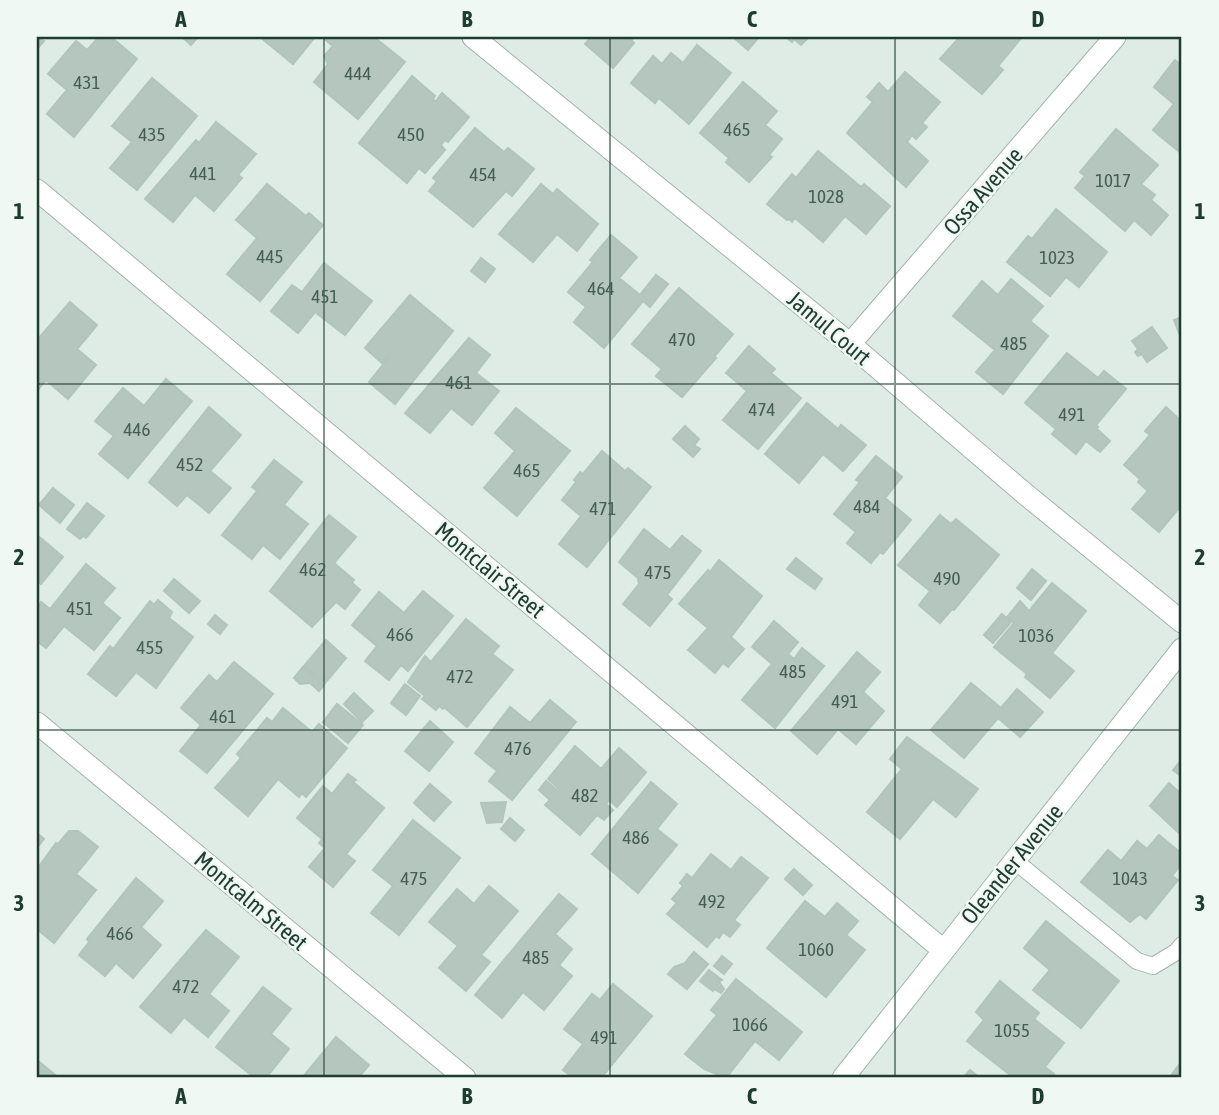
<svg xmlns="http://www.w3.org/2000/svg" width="1219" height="1115" viewBox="0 0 1219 1115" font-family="'Asap Condensed',sans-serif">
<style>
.building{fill:#b4c6be;stroke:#b1c5bc;stroke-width:2}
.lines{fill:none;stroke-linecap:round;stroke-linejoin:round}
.lane-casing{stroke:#a2b3ac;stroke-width:18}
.street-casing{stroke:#a2b3ac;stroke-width:23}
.secondary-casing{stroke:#9db8ad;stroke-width:23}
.lane{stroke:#fff;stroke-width:16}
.street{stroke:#fff;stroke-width:21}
.secondary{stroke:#fff;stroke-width:21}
.grid{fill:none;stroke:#1f3c33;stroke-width:2;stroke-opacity:0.55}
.labels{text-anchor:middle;stroke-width:5;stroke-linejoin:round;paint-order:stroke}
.number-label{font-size:19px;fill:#445e56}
.street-label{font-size:23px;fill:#1f3c33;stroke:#eff8f3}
.neatline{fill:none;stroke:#1f3c33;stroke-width:2.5}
.grid-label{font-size:23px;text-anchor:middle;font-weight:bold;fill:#1f3c33}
</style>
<rect width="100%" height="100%" fill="#dfebe5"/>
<g class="building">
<polygon points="37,37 44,41 37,49"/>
<polygon points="99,37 111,37 137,59 74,137 47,114 67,90 48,74 76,41 87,50"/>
<polygon points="182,37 198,37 191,45"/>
<polygon points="260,37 315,37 293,64"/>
<polygon points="322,37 374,37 405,62 358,119 314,82 328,64 324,56 333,46"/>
<polygon points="591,37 634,37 631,40 634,43 613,68 585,44"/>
<polygon points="733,37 759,37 748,50"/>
<polygon points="809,37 801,45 794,39 792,42 787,38"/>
<polygon points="955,37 1022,37 998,66 1003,70 982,94 940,59 958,39"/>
<polygon points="697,45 731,73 689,124 659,98 655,103 631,83 653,56 662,64 671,53 683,63"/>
<polygon points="1175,60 1182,66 1182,154 1153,130 1174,104 1154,87"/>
<polygon points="905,72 940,102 922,123 927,127 916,139 912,135 907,142 928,161 906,187 847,133 873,102 867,97 879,83 888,92"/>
<polygon points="412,76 435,96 433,99 435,102 442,93 469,117 448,142 445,140 441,145 445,150 425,173 419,168 407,183 359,143"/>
<polygon points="152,78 197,116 137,190 110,168 132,142 112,126"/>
<polygon points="743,82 777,111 765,125 782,139 769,155 772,157 749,182 726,162 729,158 700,133"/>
<polygon points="216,122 256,154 238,175 242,178 214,211 195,195 173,222 145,199 196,140 199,143"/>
<polygon points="475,128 504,152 508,148 534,169 512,196 506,191 473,227 429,191 437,181 433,178"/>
<polygon points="1116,129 1158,165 1141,184 1155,195 1151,200 1168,215 1151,235 1134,220 1125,231 1075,188 1085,176 1080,172"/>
<polygon points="818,151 861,187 864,184 890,206 866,234 845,216 823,242 795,218 792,222 789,219 787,220 767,204 792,174 796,178"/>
<polygon points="267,184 306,216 309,213 323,225 260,301 227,274 257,238 236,220"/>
<polygon points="541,184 553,194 557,189 598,224 577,251 557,234 533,262 499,234"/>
<polygon points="1056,209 1107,252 1079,287 1066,277 1050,296 1007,262 1028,236 1032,239"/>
<polygon points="611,235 637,257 619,278 640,295 656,275 668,284 650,307 643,301 604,348 574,322 586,307 568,292 593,262 590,260"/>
<polygon points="481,258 495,269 485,282 471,271"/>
<polygon points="324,263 372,301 345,335 315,312 298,333 271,311 292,285 302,292"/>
<polygon points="1011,279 1043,306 1030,321 1048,336 1003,394 976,372 995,350 953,316 982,281 998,295"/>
<polygon points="679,288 733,334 714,357 716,358 682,397 656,376 662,369 632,344"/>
<polygon points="410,295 453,331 395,404 369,382 389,357 388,356 382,363 365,348"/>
<polygon points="70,302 97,325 77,349 96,365 68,399 46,380 37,391 37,340"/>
<polygon points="1182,317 1182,341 1174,320"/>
<polygon points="1152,327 1167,348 1147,362 1142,354 1138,356 1135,352 1138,349 1132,341"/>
<polygon points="469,338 490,355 476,373 499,391 472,425 451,408 430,433 405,413"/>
<polygon points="749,346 775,369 771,373 801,398 758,449 723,420 747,391 726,373"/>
<polygon points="1067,353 1098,378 1104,371 1126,389 1096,425 1098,427 1097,429 1110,441 1100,452 1086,441 1076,454 1052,434 1056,429 1025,403"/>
<polygon points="166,379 192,401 128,478 99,454 114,436 95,421 123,388 144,406"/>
<polygon points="807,403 838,429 841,425 866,445 843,471 823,454 799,483 765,454"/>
<polygon points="209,407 241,435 210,471 231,488 209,513 187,495 177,506 149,482"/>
<polygon points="1166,407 1182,422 1182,508 1179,508 1159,532 1132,509 1148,491 1138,482 1140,479 1124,465 1150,435 1145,431"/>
<polygon points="516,408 570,451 517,516 484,488 515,451 495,433"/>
<polygon points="685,426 699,439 694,445 700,449 693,457 673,439"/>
<polygon points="602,451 625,471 628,468 651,487 587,567 559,544 581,516 562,500 576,482 574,480 580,472 583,474"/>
<polygon points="876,456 902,477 885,498 911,520 883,554 880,552 871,563 847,543 856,532 834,514 860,482 856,480"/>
<polygon points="274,460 302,482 284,505 308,524 280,559 263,545 252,559 222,535 257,491 252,487"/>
<polygon points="53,488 74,505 60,523 39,505"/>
<polygon points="87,503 104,516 86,538 83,536 80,539 67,529"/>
<polygon points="329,515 356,537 334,563 354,580 352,583 360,590 345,609 336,602 312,627 270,591"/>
<polygon points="940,515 951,524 956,519 999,555 954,610 952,609 940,623 919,605 930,591 898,565"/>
<polygon points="644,529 670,550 682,536 701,551 667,595 672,599 650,626 623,604 639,584 638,578 619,562"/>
<polygon points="37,535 63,557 41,584 37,580"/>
<polygon points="796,558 822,579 815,589 787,569"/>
<polygon points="719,560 762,596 731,637 744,649 728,667 723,663 715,673 688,650 708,628 679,604 708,570 710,572"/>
<polygon points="86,564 115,588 102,603 120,618 94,650 64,626 46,648 37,641 37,607 41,602 50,609"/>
<polygon points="1032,569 1046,581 1031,600 1017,588"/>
<polygon points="174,579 200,601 189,613 164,591"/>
<polygon points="1052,583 1086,611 1052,653 1074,671 1050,698 1025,677 1027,674 994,647 1014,623 1007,617 1020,601 1029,611"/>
<polygon points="423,591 453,616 408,671 401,665 389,680 365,661 377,646 352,625 379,592 404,613"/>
<polygon points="158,600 172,612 169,618 193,637 156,688 136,672 116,696 88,674 110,646 113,649 150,601 154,605"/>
<polygon points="1002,614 1011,622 993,643 984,635"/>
<polygon points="215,615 227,625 220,634 208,624"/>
<polygon points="466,619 499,646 492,654 513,670 467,727 444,707 443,709 439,706 436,710 422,699 425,696 408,682 425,656 431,662"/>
<polygon points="774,621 798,642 788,654 794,659 802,648 824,666 775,728 742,700 772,664 752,647"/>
<polygon points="326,640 346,658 325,683 304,666"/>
<polygon points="857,652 880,672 863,692 884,711 856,744 838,729 817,754 791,731"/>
<polygon points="234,662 273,694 207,773 180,751 201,725 181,708 209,675 217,682"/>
<polygon points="303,667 324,685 319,691 310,683 300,684 294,678"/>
<polygon points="971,683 1001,708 1017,689 1043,712 1020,737 998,718 964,758 931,730"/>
<polygon points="405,684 420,696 406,715 391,703"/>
<polygon points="354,693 373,711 362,722 344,704"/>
<polygon points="550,700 576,722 512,800 489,781 497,771 475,753 510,707 530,723"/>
<polygon points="337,704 363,725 348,743 323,722"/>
<polygon points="283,708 312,732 319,724 347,748 306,797 302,793 299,797 278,779 248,816 215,788 241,758 237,754 267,718 272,722"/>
<polygon points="430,721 453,742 429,771 405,751"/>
<polygon points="907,737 978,789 956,817 933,799 900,839 867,812 902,769 890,759"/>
<polygon points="575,746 601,769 619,748 646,772 617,807 609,800 606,804 613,810 604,820 597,815 580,835 545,805 550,800 539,790 546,781 558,791 559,789 548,779"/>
<polygon points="1182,759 1182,777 1173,770"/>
<polygon points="348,774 356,780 353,782 384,808 346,854 355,861 333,887 309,867 325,848 319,843 322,839 297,818 323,786 332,794"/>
<polygon points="651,782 677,804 657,829 677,845 638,893 592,854"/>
<polygon points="1169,783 1182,795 1182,836 1150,806"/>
<polygon points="430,784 451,802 434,821 414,803"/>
<polygon points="506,802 502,822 487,823 481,803"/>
<polygon points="510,818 524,830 515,841 501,829"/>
<polygon points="413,820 460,858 399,935 371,913 393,886 373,870"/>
<polygon points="69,831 78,831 98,847 76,874 96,890 54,943 37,929 37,869 56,843 58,844"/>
<polygon points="37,833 44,839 37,848"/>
<polygon points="1159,835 1182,854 1182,863 1172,876 1178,880 1146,919 1140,914 1130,922 1081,882 1108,850 1121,861 1137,841 1147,849"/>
<polygon points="711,854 731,870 741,857 768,878 734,920 740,925 730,937 723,932 719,938 716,936 707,947 667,914 677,903 672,899 683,886 680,883 687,874 692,878"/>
<polygon points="794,869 812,885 803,895 785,879"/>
<polygon points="136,878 163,901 141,927 161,945 133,978 116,963 105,976 79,955 89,942 87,939"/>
<polygon points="489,886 518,911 481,955 490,962 466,991 439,968 458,946 429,922 457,889 474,904"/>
<polygon points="559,894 577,909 555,934 572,949 559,965 572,976 544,1010 523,992 502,1018 475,995"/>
<polygon points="805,901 825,917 837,903 858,921 846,935 865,950 826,997 767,948"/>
<polygon points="1046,921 1119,981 1081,1028 1033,990 1050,970 1024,948"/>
<polygon points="206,930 239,957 209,994 229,1011 208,1037 184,1017 171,1033 140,1007"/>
<polygon points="694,952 708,964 687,989 668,974 674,967 685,963"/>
<polygon points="722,956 732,964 724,974 714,966"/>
<polygon points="709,970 722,980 719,982 724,989 721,993 714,989 713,991 700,981"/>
<polygon points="736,979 802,1032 779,1060 755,1041 726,1078 704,1069 685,1054 717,1015 711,1010"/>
<polygon points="1000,981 1039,1013 1034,1019 1064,1043 1045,1067 1054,1074 1051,1078 1014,1078 967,1041 984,1020 976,1012"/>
<polygon points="613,984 652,1016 601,1078 574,1078 563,1070 583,1044 564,1029 592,994 600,1000"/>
<polygon points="263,987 291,1009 271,1034 289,1049 266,1078 255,1078 216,1047"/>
<polygon points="336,1037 369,1065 358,1078 302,1078"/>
<polygon points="37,1060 59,1078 37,1078"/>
<polygon points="1182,1061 1182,1078 1171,1078 1170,1077"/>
<polygon points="970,1070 980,1078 963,1078"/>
</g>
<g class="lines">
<defs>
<polyline id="lane" points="1015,861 1137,961 1153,966 1176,952 1182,945"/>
<g id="street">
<polyline points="473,37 850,344 1024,493 1182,622"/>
<polyline points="37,190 943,950"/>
<polyline points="850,344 1115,37"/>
<polyline points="37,723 465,1078"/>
</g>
<polyline id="secondary" points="843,1078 1182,649"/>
</defs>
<use href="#lane" class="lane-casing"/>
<use href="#street" class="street-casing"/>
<use href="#secondary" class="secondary-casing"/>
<use href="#lane" class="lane"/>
<use href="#street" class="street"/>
<use href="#secondary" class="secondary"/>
</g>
<path class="grid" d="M 324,37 L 324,1078M 610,37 L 610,1078M 895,37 L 895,1078M 37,384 L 1182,384M 37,730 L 1182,730"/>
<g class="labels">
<g class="number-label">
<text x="358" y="80">444</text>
<text x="87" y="89">431</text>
<text x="737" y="136">465</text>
<text x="152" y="141">435</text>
<text x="411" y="141">450</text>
<text x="203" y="180">441</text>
<text x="483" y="181">454</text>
<text x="1113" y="187">1017</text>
<text x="826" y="203">1028</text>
<text x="270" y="263">445</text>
<text x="1057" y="264">1023</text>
<text x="601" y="295">464</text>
<text x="325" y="303">451</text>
<text x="682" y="346">470</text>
<text x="1014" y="350">485</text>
<text x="459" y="389">461</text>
<text x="762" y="416">474</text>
<text x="1072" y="421">491</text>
<text x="137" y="436">446</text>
<text x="190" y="471">452</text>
<text x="527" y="477">465</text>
<text x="867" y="513">484</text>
<text x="603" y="515">471</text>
<text x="313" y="576">462</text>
<text x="658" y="579">475</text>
<text x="947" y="585">490</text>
<text x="80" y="615">451</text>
<text x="400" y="641">466</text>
<text x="1036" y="642">1036</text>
<text x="150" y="654">455</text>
<text x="793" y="678">485</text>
<text x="460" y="683">472</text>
<text x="845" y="708">491</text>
<text x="223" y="723">461</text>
<text x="518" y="755">476</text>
<text x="585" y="802">482</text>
<text x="636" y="844">486</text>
<text x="414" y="885">475</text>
<text x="1130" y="885">1043</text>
<text x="712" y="908">492</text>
<text x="120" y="940">466</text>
<text x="816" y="956">1060</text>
<text x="536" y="964">485</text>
<text x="186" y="993">472</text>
<text x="750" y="1031">1066</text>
<text x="1012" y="1037">1055</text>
<text x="604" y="1044">491</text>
</g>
<g class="street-label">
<text transform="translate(983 191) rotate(-49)" y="8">Ossa Avenue</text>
<text transform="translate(829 328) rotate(40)" y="8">Jamul Court</text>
<text transform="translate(490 570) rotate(40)" y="8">Montclair Street</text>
<text transform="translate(1012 864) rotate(-51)" y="8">Oleander Avenue</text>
<text transform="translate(251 901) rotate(40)" y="8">Montcalm Street</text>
</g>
</g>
<rect width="1219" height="1115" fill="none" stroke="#eff8f3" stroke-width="77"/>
<rect x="38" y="38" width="1142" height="1038" class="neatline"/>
<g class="grid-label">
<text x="181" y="27">A</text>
<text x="467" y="27">B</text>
<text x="752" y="27">C</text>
<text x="1038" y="27">D</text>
<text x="19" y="219">1</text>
<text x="1200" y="219">1</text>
<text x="19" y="565">2</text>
<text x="1200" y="565">2</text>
<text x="19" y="911">3</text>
<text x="1200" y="911">3</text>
<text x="181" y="1104">A</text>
<text x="467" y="1104">B</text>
<text x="752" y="1104">C</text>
<text x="1038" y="1104">D</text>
</g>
</svg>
